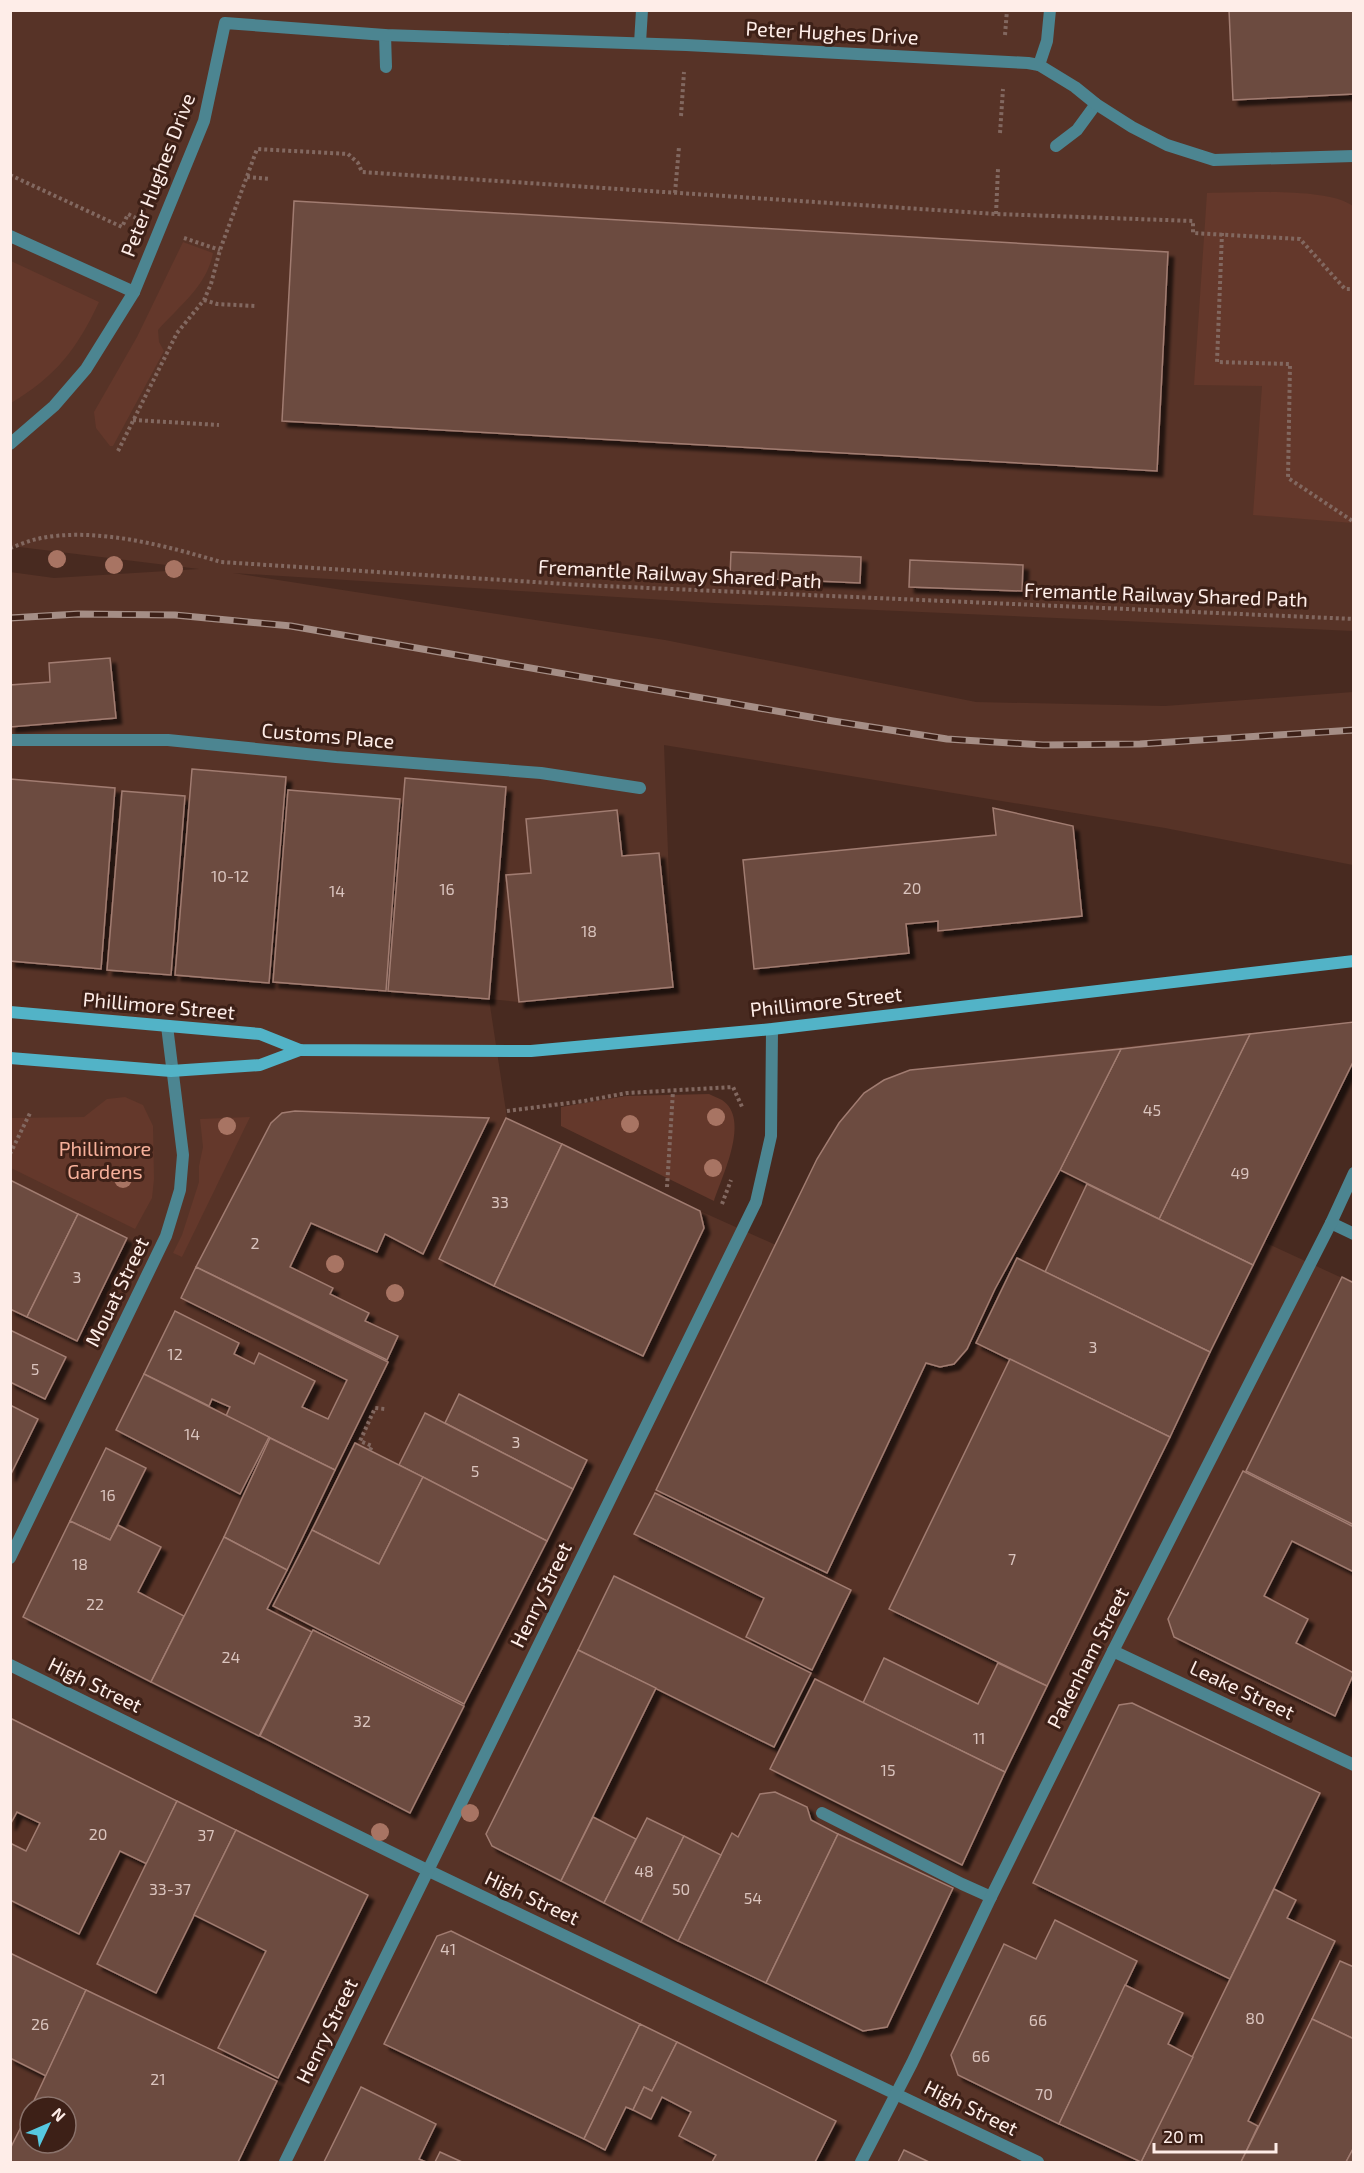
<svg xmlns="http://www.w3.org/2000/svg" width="1364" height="2173" viewBox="0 0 1364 2173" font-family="'Exo 2',sans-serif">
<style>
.built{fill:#573327;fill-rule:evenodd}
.green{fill:#64382b}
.building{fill:#6c4b40;stroke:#a17c71;stroke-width:1.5;filter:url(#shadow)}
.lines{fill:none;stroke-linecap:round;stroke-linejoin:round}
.path{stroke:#826860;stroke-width:4;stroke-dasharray:3 3;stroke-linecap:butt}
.lane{stroke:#4c8591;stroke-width:12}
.street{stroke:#4c8591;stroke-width:12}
.secondary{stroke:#52b3c7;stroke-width:12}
.rail-casing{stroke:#a58e86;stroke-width:7}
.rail{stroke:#3d2017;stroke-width:4.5;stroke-dasharray:14;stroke-linecap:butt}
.tree{fill:#a87463}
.labels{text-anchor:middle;stroke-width:6;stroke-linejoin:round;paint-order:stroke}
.number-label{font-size:16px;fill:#dac4be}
.street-label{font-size:20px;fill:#feede8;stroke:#3d2017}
.park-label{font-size:20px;fill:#f6b09a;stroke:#3d2017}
</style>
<defs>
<filter id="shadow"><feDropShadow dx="5.5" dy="5.5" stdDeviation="1.5" flood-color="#0009"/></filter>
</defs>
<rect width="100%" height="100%" fill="#482a20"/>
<path class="built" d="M 11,11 L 1353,11 L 1353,631 L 714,603 L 233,573 L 665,640 L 976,702 L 1165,706 L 1353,692 L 1353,865 L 1165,828 L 664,745 L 673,987 L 519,1002 L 489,999 L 507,1118 L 700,1211 L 776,1245 L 839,1123 L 864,1093 L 884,1080 L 910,1070 L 1353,1022 L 1353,1059 L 1264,1242 L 1353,1283 L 1353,2162 L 11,2162 L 10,572 L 54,578 L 199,569 L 11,546 ZM 30,2107 L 66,2107 L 66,2143 L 30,2143 Z"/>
<g class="green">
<path d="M 1207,193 C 1243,193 1326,187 1353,206 L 1353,523 L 1253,515 L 1262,386 L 1194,385 Z"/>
<path d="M 183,242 L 213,253 C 207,286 179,306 158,330 L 159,342 L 164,351 L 113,446 L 110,446 L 96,428 L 94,412 L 137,337 Z"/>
<path d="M 11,261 L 99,302 C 77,349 56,376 11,403 Z"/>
<path d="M 709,1094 C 713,1096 718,1098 722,1100 C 751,1119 722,1176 714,1201 L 561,1126 L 561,1107 L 626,1096 Z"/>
<polygon points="125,1097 143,1105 153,1126 154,1179 152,1198 135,1229 11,1168 11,1118 84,1117 107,1099"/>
<polygon points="250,1117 182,1257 173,1253 182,1235 199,1182 199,1166 203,1147 200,1119"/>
</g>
<g class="building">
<polygon points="1229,10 1354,10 1354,94 1233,100"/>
<polygon points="294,201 1168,252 1157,471 282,421"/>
<polygon points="731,552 861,557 860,583 730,577"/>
<polygon points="910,560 1023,565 1022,591 909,587"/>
<polygon points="110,658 116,718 10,727 10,685 50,682 49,663"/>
<polygon points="192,769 286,777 269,983 175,975"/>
<polygon points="405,778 506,787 489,999 388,991"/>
<polygon points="10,779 115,788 101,969 10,961"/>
<polygon points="288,790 400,799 386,991 273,982"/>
<polygon points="122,791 185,796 171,975 107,970"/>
<polygon points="993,808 1073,826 1082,916 938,931 938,921 906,924 909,953 754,969 743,860 996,835"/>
<polygon points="617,810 622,856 659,853 673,987 519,1002 506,875 531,873 526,819"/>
<polygon points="1354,1022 1354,1060 1253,1265 1159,1219 1250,1034"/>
<polygon points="1250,1034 1159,1219 1060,1170 1121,1049"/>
<polygon points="1121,1049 1060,1170 995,1289 967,1349 954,1364 940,1367 926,1363 827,1573 656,1490 817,1159 839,1123 864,1093 884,1080 910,1070"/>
<polygon points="295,1111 489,1118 423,1254 385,1234 377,1252 311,1223 290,1267 333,1288 330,1294 369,1313 365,1321 398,1336 387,1360 196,1267 271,1123 282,1113"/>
<polygon points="506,1118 562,1144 494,1286 439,1259"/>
<polygon points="562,1144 700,1211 704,1228 643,1356 494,1286"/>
<polygon points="10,1180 78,1214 27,1317 10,1309"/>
<polygon points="1087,1184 1253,1265 1210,1352 1045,1272"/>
<polygon points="78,1214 127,1238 77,1341 27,1317"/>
<polygon points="1017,1258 1210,1352 1170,1437 976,1343"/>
<polygon points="196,1267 388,1362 335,1470 226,1416 230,1407 212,1399 209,1406 144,1374 175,1311 239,1343 234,1354 254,1364 259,1353 315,1381 302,1407 328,1419 347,1380 181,1298"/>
<polygon points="1342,1277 1354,1283 1354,1525 1246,1471"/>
<polygon points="10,1330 66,1357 45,1399 10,1382"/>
<polygon points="1010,1359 1170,1437 1047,1686 889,1609"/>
<polygon points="144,1374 269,1437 240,1494 116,1430"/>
<polygon points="459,1394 587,1460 573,1489 445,1423"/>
<polygon points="10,1405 38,1419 10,1476"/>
<polygon points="425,1413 573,1489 547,1541 399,1465"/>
<polygon points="270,1438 335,1470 287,1570 224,1537"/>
<polygon points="355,1443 423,1477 379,1564 312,1530"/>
<polygon points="106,1448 146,1468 110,1540 70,1521"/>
<polygon points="1243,1471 1354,1527 1354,1572 1292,1541 1264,1596 1308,1619 1296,1643 1354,1673 1335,1716 1174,1637 1168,1619"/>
<polygon points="423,1477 547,1541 464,1704 273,1606 312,1530 379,1564"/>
<polygon points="655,1493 851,1590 812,1670 746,1637 764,1598 634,1534"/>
<polygon points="70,1521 110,1540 118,1525 161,1547 138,1592 184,1616 151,1682 23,1617"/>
<polygon points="224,1537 287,1570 267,1609 312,1632 259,1736 151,1682"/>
<polygon points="614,1576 811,1673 774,1747 578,1650"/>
<polygon points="313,1630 464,1706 410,1813 260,1736"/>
<polygon points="578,1650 656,1688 561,1881 492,1846 486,1834"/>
<polygon points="884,1658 978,1704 998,1663 1047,1686 1005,1772 863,1703"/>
<polygon points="815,1679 1005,1772 962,1865 770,1769"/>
<polygon points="1132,1703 1320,1793 1230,1979 1033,1883 1119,1705"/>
<polygon points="10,1718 177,1801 147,1864 120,1851 79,1934 10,1900 10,1843 26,1851 40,1823 17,1812 10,1825"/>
<polygon points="775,1792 807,1807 811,1820 838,1834 766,1983 678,1941 732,1833 738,1837 760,1794"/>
<polygon points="177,1801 236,1830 156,1993 97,1964"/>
<polygon points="593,1817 636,1839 604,1903 561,1881"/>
<polygon points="647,1818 684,1836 641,1922 604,1903"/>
<polygon points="236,1830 368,1895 278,2078 218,2048 266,1951 194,1915"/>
<polygon points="838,1834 953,1888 887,2027 863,2031 766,1983"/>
<polygon points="684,1836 721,1855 678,1941 641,1922"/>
<polygon points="1274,1889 1296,1900 1287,1918 1335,1941 1248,2121 1258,2126 1241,2162 1141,2162"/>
<polygon points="1055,1920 1137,1961 1059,2124 958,2075 951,2055 1004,1944 1036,1959"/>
<polygon points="451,1931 640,2024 584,2139 384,2044 437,1936"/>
<polygon points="10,1953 86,1990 46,2076 10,2058"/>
<polygon points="1340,1961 1354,1967 1354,2039 1312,2019"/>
<polygon points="1125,1985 1183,2013 1168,2044 1193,2057 1141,2162 1059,2124"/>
<polygon points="86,1990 277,2081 238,2162 10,2162 10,2149 30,2109 30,2143 66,2143 66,2107 31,2107"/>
<polygon points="1312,2019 1354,2039 1354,2147 1346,2162 1241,2162"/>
<polygon points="640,2024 677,2042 652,2091 644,2087 633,2110 626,2107 605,2150 584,2139"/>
<polygon points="677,2042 836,2121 815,2162 712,2162 716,2155 679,2136 691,2112 662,2097 651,2119 633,2110 644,2087 652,2091"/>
<polygon points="361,2087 436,2124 419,2159 426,2162 324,2162"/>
<polygon points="1354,2147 1354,2162 1346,2162"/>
<polygon points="904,2150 929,2162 898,2162"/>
<polygon points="440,2152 462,2162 435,2162"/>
</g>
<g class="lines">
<g class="path">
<polyline points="1005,35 1007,10"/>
<polyline points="681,116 684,72"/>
<polyline points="1000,133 1003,89"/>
<polyline points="10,175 122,227 128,214 136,218"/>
<polyline points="247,177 270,179"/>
<polyline points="675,193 679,147"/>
<polyline points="996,214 998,169"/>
<polyline points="1222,233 1217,362 1290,364 1288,478 1354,522"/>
<polyline points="184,238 220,250"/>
<polyline points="204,300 217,304 255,306"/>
<polyline points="133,420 219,425"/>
<polyline points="118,451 177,333 204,300 211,284 220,250 257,149 348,154 358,163 362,172 996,214 1193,221 1193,233 1300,239 1345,289 1354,289"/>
<path d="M 10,548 C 19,545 28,541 37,539 C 94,526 167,546 221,562 L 581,585 L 1354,619"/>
<polyline points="507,1111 584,1101 627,1093 733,1087 743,1109"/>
<polyline points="10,1154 31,1111"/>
<polyline points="667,1187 673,1091"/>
<polyline points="722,1204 731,1180"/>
<polyline points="370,1450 372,1446 360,1441 375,1408 385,1409"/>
</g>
<g class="lane">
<polyline points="385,35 386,67"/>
<polyline points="640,43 642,10"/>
<polyline points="1039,65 1047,41 1050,10"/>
<polyline points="1056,146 1077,130 1096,104"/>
<polyline points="10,236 134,292"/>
<polyline points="10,740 168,740 336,757 541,773 640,788"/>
<polyline points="822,1813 962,1884 991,1897"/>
</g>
<g class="street">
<polyline points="10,444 54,406 86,369 134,292 204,121 225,23 385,35 686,45 1028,63 1039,65 1075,87 1096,104 1132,127 1167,145 1214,160 1354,156"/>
<polyline points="1331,1223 1354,1234"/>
<polyline points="10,1558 166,1236 180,1190 183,1155 167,1026"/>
<polyline points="1113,1651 1354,1765"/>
<polyline points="10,1665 427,1870 1038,2162"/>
<polyline points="285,2162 756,1202 771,1136 772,1029"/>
<polyline points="861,2162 912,2063 991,1897 1113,1651 1331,1223 1354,1173"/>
</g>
<g class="secondary">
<polyline points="10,1012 260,1034 300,1050 531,1051 772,1029 1354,961"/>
<polyline points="10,1058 171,1071 260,1065 300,1050"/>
</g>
<defs>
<polyline id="rail" points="10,618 78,614 175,615 291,626 833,721 947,739 1043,745 1140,744 1354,730"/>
</defs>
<use href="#rail" class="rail-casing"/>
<use href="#rail" class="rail"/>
</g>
<g class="tree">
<circle cx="57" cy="559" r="9"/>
<circle cx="114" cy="565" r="9"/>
<circle cx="174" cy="569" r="9"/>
<circle cx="716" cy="1117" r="9"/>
<circle cx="630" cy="1124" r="9"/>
<circle cx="227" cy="1126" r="9"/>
<circle cx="713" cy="1168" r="9"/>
<circle cx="123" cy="1179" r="9"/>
<circle cx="335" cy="1264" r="9"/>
<circle cx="395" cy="1293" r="9"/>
<circle cx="470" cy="1813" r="9"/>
<circle cx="380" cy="1832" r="9"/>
</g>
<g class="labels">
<g class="number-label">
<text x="230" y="882">10-12</text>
<text x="912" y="894">20</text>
<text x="447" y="895">16</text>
<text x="337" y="897">14</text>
<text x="589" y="937">18</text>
<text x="1152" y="1116">45</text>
<text x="1240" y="1179">49</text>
<text x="500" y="1208">33</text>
<text x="255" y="1249">2</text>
<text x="77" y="1283">3</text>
<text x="1093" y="1353">3</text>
<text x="175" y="1360">12</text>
<text x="35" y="1375">5</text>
<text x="192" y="1440">14</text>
<text x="516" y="1448">3</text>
<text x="475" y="1477">5</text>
<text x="108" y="1501">16</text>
<text x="1012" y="1565">7</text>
<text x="80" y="1570">18</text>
<text x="95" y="1610">22</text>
<text x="231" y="1663">24</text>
<text x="362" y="1727">32</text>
<text x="979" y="1744">11</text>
<text x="888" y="1776">15</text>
<text x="98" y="1840">20</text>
<text x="206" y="1841">37</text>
<text x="644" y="1877">48</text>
<text x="170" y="1895">33-37</text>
<text x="681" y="1895">50</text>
<text x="753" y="1904">54</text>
<text x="448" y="1955">41</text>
<text x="1255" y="2024">80</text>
<text x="1038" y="2026">66</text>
<text x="40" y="2030">26</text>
<text x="981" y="2062">66</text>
<text x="158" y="2085">21</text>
<text x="1044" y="2100">70</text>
</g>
<g class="street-label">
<text transform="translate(832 33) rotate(3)" y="7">Peter Hughes Drive</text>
<text transform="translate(158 175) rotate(-69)" y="7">Peter Hughes Drive</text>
<text transform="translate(680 574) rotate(3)" y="7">Fremantle Railway Shared Path</text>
<text transform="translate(1166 595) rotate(2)" y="7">Fremantle Railway Shared Path</text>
<text transform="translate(328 736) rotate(5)" y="7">Customs Place</text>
<text transform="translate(826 1002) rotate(-6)" y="7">Phillimore Street</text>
<text transform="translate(159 1006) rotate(5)" y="7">Phillimore Street</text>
<text transform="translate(117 1292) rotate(-64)" y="7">Mouat Street</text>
<text transform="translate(541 1595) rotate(-64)" y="7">Henry Street</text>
<text transform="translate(1088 1658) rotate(-63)" y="7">Pakenham Street</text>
<text transform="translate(95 1685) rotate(26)" y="7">High Street</text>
<text transform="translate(1242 1690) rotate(25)" y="7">Leake Street</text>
<text transform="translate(532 1898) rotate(25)" y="7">High Street</text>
<text transform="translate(327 2031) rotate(-64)" y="7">Henry Street</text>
<text transform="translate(971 2108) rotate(26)" y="7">High Street</text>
</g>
<g class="park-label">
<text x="105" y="1156">Phillimore<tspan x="105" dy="23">Gardens</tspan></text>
</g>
</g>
<rect width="1364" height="2173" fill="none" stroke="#feede8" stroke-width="24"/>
<g transform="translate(48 2125) rotate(46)"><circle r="28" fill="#3d2017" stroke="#8a726b" stroke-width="1.5"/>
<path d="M0-4.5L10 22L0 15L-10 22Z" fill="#56c9e1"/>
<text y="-9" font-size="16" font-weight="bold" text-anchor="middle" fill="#feede8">N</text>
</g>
<path d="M1154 2143v9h122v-9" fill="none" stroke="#feede8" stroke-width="3"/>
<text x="1163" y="2143" font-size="18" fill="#feede8" stroke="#3d2017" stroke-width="4.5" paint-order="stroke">20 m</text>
</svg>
